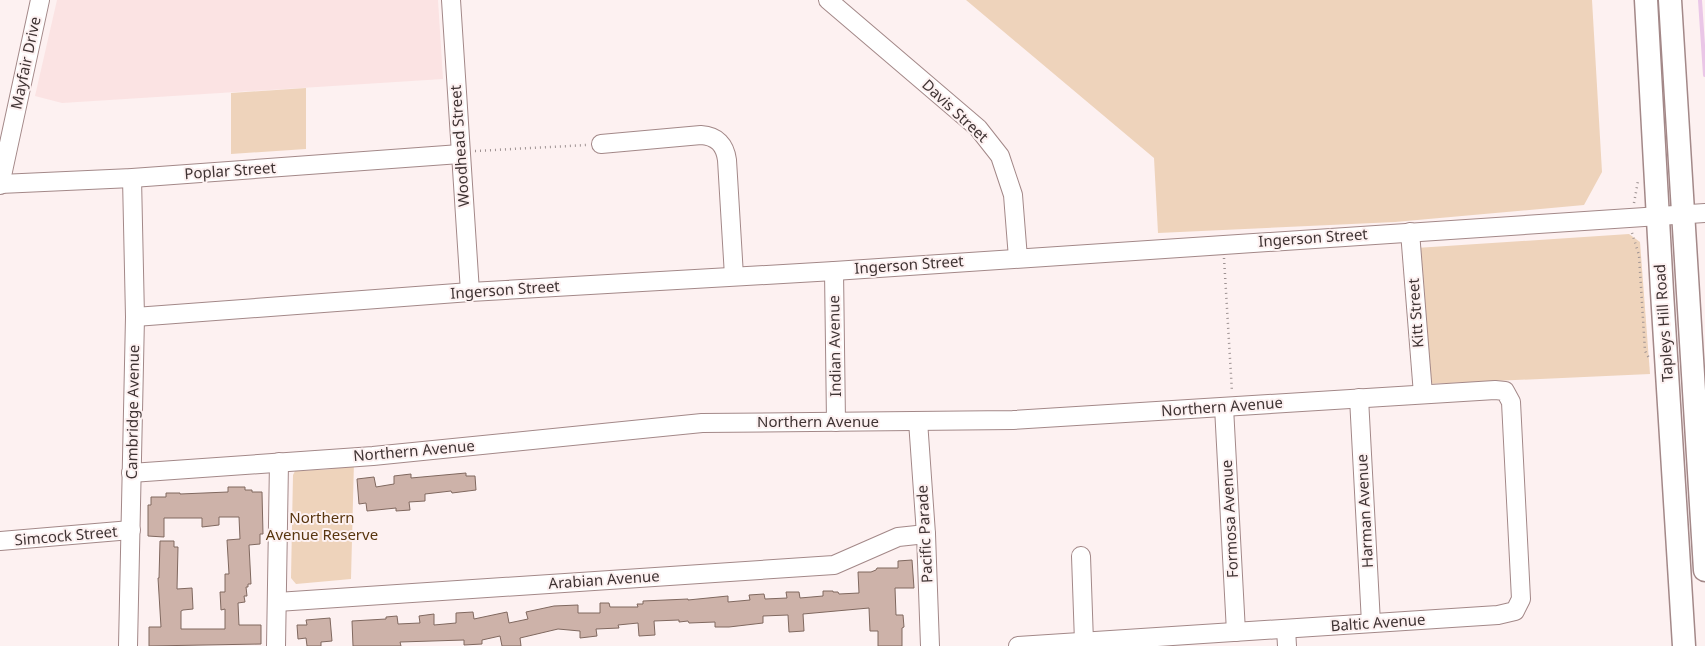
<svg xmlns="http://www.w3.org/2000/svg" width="1705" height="646" viewBox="0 0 1705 646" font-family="'Noto Sans',sans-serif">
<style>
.built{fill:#fbe3e3}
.green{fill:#eed3bb}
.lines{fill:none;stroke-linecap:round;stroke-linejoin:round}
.stream{stroke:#eac6e7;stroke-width:4}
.building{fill:#cdb2a9;stroke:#80685f}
.minor-casing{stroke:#a38888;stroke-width:20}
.major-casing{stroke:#a38888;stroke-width:25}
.path{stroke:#9e9292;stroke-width:2.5;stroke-dasharray:1 4;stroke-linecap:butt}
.minor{stroke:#fff;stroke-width:18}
.major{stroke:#fff;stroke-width:22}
.labels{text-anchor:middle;stroke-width:4;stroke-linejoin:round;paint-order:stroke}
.street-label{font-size:15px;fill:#3f3333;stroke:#fdf1f1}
.park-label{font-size:15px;fill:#58350e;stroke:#fdf1f1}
</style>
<rect width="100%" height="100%" fill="#fdf1f1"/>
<polygon class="built" points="57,0 438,0 443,79 62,103 35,96"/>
<g class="green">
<polygon points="966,0 1592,0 1602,172 1584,205 1395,222 1158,233 1154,158"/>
<polygon points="306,88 306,149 231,154 231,93"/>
<polygon points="1629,234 1640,242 1650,374 1428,384 1416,248"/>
<polygon points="354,461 351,579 296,584 291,578 293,475 295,471 333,469 334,463"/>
</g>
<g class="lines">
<polyline class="stream" points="1700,0 1705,75"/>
</g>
<g class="building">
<polygon points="466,473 466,476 475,476 476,490 452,493 451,491 425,494 425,501 409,502 410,510 396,511 396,508 367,511 366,503 359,504 357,479 374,477 376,487 394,484 394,476 411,474 411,478"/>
<polygon points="228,487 245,487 245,490 252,490 252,492 262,492 263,534 260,534 260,544 249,545 251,584 248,584 248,587 246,587 247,596 244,596 245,602 238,603 239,625 261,625 261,644 149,646 149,627 161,627 158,578 159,578 160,541 174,541 174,547 178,547 177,589 192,588 193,609 183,610 181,611 181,629 225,629 225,609 221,610 220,592 225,592 225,574 229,574 227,540 240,539 239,517 219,517 219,525 202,527 202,518 164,518 164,537 148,536 148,505 151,505 151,497 166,497 166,493 180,493 180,494 228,492"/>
<polygon points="912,560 914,588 895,588 896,615 903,615 904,627 902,628 902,646 878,646 878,631 870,631 869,608 803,614 804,631 789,632 788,615 763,616 763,623 729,627 715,627 715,622 689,623 688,621 679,622 679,620 654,621 655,635 639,636 638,623 618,625 619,628 596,629 597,636 580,638 580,631 558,629 520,638 521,646 502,646 500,636 482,640 482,644 464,645 464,640 400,642 401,646 353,646 352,621 386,619 386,617 397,616 398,624 420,623 419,616 434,614 434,625 456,623 456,613 473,612 474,619 507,612 509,623 528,619 526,612 554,606 578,605 578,613 600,613 600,603 609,603 610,607 638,607 637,604 643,604 643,601 688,599 688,600 728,596 728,602 750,600 749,595 764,594 765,599 787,598 786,592 799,592 800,598 823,596 823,591 833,591 833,592 838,592 839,594 859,593 858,572 871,572 876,570 877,568 898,568 898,561"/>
<polygon points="330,618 332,641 321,642 321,646 307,646 306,638 298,639 297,625 307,625 306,620"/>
</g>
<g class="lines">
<defs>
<g id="minor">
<polyline points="451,0 470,292"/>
<polyline points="828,0 978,128 1000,156 1013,195 1018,258"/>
<path d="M 601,144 L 701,135 C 717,136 725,145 727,160 L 734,276"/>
<polyline points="0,184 132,178 460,154"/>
<polyline points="0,185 40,0"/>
<polyline points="1410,232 1423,394"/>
<polyline points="834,271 836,422"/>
<polyline points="135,317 470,292 834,271 1705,213"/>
<polyline points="1359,398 1371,623"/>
<polyline points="1224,407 1236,632"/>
<polyline points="918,421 926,534 930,646"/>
<polyline points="131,473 373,456 702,423 1013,420 1495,390 1505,391 1511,402 1521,599 1515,611 1498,615 1018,646"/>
<polyline points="0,541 131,530"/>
<polyline points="1081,556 1084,642"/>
<polyline points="277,602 834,565 898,537 926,534"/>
<polyline points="1286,629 1287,646"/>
<polyline points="128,646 135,317 132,178"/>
<polyline points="276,646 279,462"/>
</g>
<g id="major">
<polyline points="1646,0 1662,292 1684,646"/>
<polyline points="1670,0 1705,570"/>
</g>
</defs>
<use href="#minor" class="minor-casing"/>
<use href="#major" class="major-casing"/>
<g class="path">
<polyline points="475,151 587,145"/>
<polyline points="1634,203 1638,181"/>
<polyline points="1632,233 1639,255 1645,351 1649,358"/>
<polyline points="1224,258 1232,392"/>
</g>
<use href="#minor" class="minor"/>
<use href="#major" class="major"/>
</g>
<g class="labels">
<g class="street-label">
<text transform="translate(26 63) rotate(-78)" y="5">Mayfair Drive</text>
<text transform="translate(955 111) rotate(43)" y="5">Davis Street</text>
<text transform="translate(460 146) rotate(-94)" y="5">Woodhead Street</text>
<text transform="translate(230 171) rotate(-4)" y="5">Poplar Street</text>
<text transform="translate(1313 238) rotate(-4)" y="5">Ingerson Street</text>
<text transform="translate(909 265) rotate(-4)" y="5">Ingerson Street</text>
<text transform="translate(505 290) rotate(-4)" y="5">Ingerson Street</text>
<text transform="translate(1416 313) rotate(-94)" y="5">Kitt Street</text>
<text transform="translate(1664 323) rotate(-94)" y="5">Tapleys Hill Road</text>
<text transform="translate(835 346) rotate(-91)" y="5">Indian Avenue</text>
<text transform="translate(1222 407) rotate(-4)" y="5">Northern Avenue</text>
<text transform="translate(133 412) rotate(-89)" y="5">Cambridge Avenue</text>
<text x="818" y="427">Northern Avenue</text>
<text transform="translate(414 451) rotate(-5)" y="5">Northern Avenue</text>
<text transform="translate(1365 511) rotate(-93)" y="5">Harman Avenue</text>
<text transform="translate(1230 519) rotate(-93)" y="5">Formosa Avenue</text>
<text transform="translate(925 534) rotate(-93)" y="5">Pacific Parade</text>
<text transform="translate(66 536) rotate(-5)" y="5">Simcock Street</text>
<text transform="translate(604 580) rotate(-4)" y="5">Arabian Avenue</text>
<text transform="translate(1378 623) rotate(-4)" y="5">Baltic Avenue</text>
</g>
<g class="park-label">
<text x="322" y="523">Northern<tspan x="322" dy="17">Avenue Reserve</tspan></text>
</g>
</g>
</svg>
